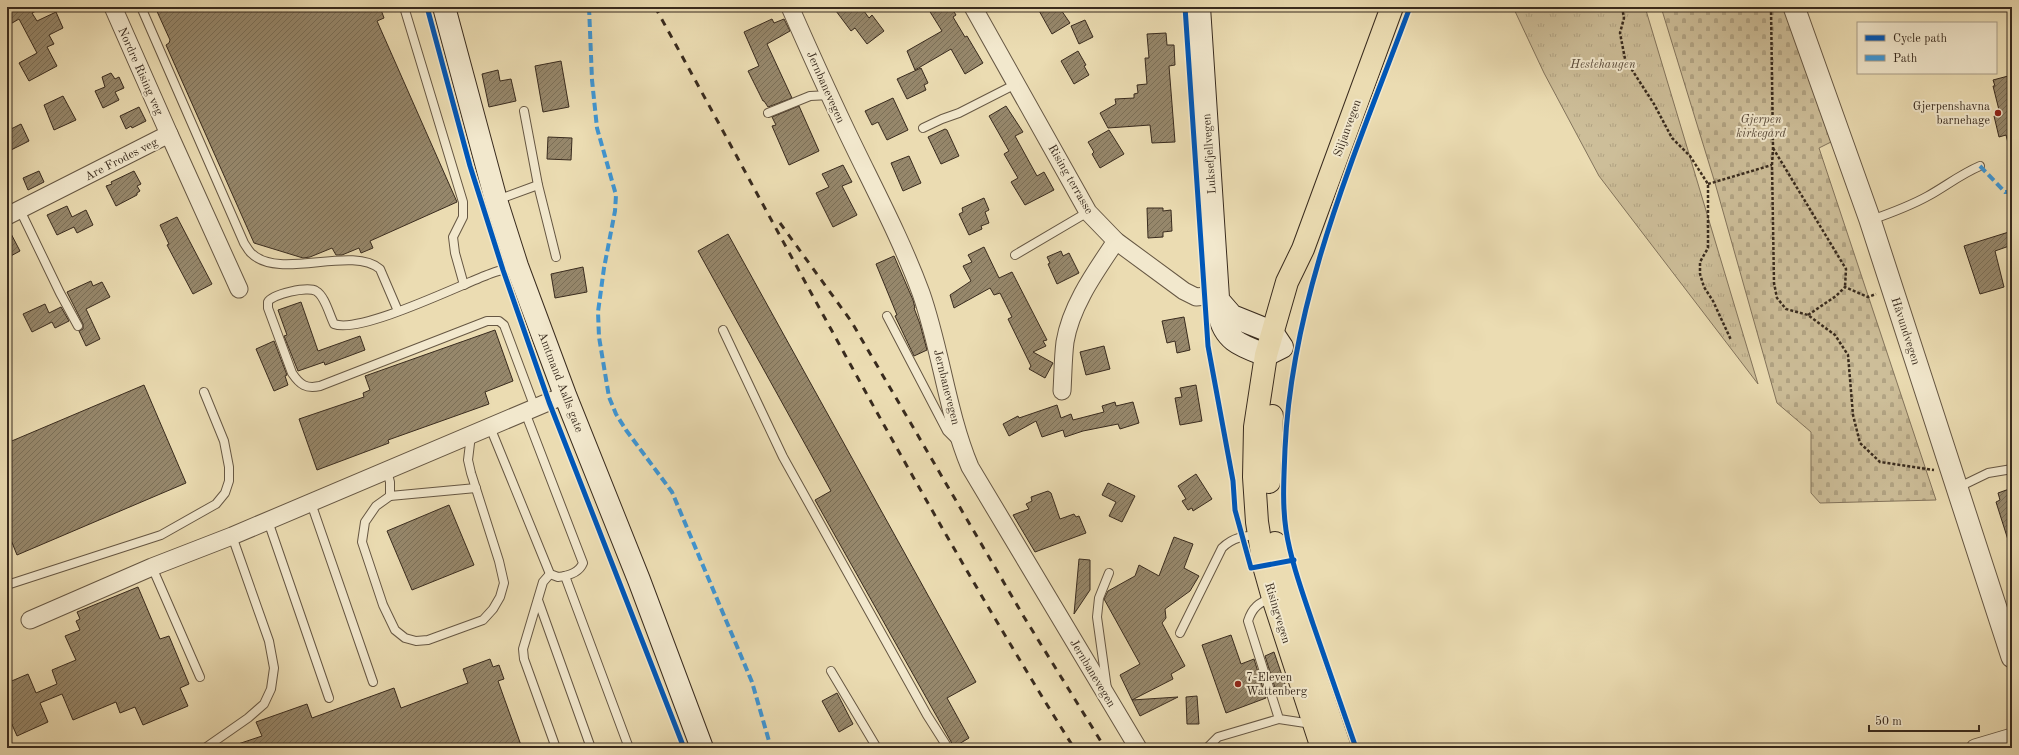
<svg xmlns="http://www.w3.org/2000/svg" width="2019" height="755" viewBox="0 0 2019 755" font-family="'Old Standard TT',serif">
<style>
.cemetery{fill:url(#cemetery-stones);stroke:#83745c}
.park{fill:url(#park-tufts);stroke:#83745c}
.building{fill:url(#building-hatch);stroke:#392b1e}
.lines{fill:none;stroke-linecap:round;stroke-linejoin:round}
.service-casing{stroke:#665743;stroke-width:10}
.minor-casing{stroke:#665743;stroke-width:19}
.tertiary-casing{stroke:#665743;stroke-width:23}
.secondary-casing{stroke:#392b1e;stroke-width:24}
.primary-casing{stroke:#392b1e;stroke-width:24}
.path{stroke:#392b1e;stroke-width:2.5;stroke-dasharray:3 2;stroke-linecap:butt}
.service{stroke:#f2e8cd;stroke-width:8}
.minor{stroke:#f2e8cd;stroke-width:17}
.tertiary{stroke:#f2e8cd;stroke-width:21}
.secondary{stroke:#f2e8cd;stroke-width:22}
.primary{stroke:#ebdcb2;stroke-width:22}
.rail{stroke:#392b1e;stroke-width:3;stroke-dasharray:7 7;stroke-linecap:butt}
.quiet{stroke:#3e96d5;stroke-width:4;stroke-dasharray:8 4;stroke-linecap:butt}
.cycleway-casing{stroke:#f2e8cd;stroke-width:8}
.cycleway{stroke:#0057b8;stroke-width:5}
.poi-dot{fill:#8f2418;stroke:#f2e8cd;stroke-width:1.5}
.labels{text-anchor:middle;stroke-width:4;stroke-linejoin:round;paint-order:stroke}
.park-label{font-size:12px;font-style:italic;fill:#574837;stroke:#f2e8cd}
.street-label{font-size:12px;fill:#392b1e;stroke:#f2e8cd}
.poi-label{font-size:12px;fill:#392b1e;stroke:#f2e8cd;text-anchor:end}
</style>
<defs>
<pattern id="cemetery-stones" width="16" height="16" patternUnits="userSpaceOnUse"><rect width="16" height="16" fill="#cdbe99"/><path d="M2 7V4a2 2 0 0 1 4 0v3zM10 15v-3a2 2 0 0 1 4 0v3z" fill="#b1a383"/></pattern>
<pattern id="park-tufts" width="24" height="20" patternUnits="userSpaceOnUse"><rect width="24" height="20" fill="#cdbe99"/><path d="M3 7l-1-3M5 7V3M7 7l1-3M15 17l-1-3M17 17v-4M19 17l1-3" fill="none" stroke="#b1a383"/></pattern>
<pattern id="building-hatch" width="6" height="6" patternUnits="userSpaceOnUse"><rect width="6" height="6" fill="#96876b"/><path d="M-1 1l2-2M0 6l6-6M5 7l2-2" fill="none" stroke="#7b6f57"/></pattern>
</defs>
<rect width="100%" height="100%" fill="#ebdcb2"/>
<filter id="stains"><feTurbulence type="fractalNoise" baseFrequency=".005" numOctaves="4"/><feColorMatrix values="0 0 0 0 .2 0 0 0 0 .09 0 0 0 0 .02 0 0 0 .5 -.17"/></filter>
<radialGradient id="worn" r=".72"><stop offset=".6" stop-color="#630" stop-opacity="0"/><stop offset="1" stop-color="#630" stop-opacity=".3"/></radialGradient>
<polygon class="cemetery" points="1661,7 1785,7 1831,142 1819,148 1936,500 1820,503 1811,493 1811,432 1777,403 1715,183"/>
<polygon class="park" points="1513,7 1645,7 1758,384 1599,176 1544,73"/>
<g class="building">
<polygon points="7,7 44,7 32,13 37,21 56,12 63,28 49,35 54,44 47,47 57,66 29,81 19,63 37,53 19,19 7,26"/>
<polygon points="155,7 380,7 384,18 377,21 457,202 370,241 373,248 361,253 359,248 342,255 336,255 332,248 310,257 303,258 254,243 166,45 169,43 170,40"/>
<polygon points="833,7 861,7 869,18 872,15 884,31 867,44 855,28 851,31"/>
<polygon points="927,7 951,7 956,15 953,17 965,37 967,36 983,63 965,74 951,49 915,70 907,51 942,31"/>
<polygon points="1037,7 1059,7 1070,23 1052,34"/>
<polygon points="772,19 774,23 784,19 790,31 767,44 792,98 768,107 764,101 763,101 748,71 759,66 744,32"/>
<polygon points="1085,20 1093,37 1079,44 1071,26"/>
<polygon points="1166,33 1167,45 1174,45 1175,65 1169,66 1175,142 1152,143 1150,125 1108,128 1100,113 1116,104 1115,99 1134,98 1134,94 1138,93 1137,85 1147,84 1145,58 1149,58 1147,34"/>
<polygon points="1078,51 1086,65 1084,66 1089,75 1074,84 1061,61"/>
<polygon points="561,61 569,107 543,112 535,66"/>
<polygon points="921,68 928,83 924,85 926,90 907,99 897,79"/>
<polygon points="498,70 500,81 511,79 516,101 489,107 482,74"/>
<polygon points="111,73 115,79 119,77 124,88 115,92 119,100 103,108 95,91 105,87 102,77"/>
<polygon points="2012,75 2012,143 2008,143 2006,135 1999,137 1994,116 2000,114 1993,86 1995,86 1993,80"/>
<polygon points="63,96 76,120 54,130 44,105"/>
<polygon points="893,98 908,130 887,140 878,122 872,125 865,111"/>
<polygon points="799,106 819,151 789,165 772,126 776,125 772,117"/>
<polygon points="1006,106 1023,132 1015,136 1037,176 1044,172 1054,190 1025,205 1011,182 1018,178 1004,154 1009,151 989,116"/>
<polygon points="139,107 146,121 132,128 131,126 126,129 120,116"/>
<polygon points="21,124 29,141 7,152 7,131"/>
<polygon points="945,129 947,130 959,156 941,164 928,137"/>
<polygon points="1109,130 1124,154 1100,168 1092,154 1094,152 1088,142"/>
<polygon points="548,137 572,138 571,160 547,159"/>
<polygon points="909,156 921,183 903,191 891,163"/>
<polygon points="843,165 852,182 842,186 857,215 833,227 816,193 829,187 822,174"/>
<polygon points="39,171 44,182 28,190 23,178"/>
<polygon points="134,171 141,184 137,186 140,191 137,193 137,195 116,206 106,186 112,184 111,182"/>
<polygon points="984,198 989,210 985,212 989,223 981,226 982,229 969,235 959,214 963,212 962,208"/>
<polygon points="67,206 72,217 86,210 93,225 77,233 74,227 57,235 47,215"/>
<polygon points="1147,208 1163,208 1163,211 1171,210 1172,231 1163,232 1163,237 1148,238"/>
<polygon points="177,217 212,284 193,294 167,245 169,244 160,225"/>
<polygon points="7,226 20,251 7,258"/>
<polygon points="2012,231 2012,245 1995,251 2004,287 1980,294 1964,246"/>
<polygon points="728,234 976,682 947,698 969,738 954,747 815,500 831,491 698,251"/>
<polygon points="984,247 999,278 1012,272 1047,340 1043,341 1046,346 1033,352 1053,363 1045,378 1029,369 1031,366 1008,319 1012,317 1000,293 994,295 990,288 954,308 950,295 971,281 963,266 972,262 968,255"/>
<polygon points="1061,251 1063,256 1069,253 1079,273 1057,284 1048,264 1050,263 1047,257"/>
<polygon points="894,256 913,300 915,308 914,308 920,324 927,350 914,356 895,316 897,315 876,264"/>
<polygon points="583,267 587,292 555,298 551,274"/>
<polygon points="91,281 93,286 102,282 110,297 86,309 100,339 86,346 79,331 83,329 83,324 67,292"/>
<polygon points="301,302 318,351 360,336 365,350 325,365 324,362 298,371 284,336 287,335 278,310"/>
<polygon points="45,304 49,313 61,307 69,321 55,328 52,322 32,332 23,314"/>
<polygon points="1184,317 1190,350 1177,353 1175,341 1167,343 1162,321"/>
<polygon points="495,330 513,381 485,392 489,404 388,440 389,443 317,470 299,419 364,397 363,393 370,390 365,376"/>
<polygon points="274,341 287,375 285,376 288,385 274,391 256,349"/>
<polygon points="1104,346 1110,369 1086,375 1080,352"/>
<polygon points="144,385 186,483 17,555 7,530 7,443"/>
<polygon points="1196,385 1202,421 1180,425 1175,398 1182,397 1180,388"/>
<polygon points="1115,402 1116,406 1133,402 1139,423 1120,429 1118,424 1083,431 1065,437 1063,430 1042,437 1036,421 1009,436 1003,424 1018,416 1019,418 1057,405 1061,418 1071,414 1073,420 1104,412 1102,406"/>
<polygon points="1196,474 1212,499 1193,511 1192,508 1188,510 1182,501 1186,499 1178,486"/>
<polygon points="1108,483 1135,496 1122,522 1109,516 1116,502 1102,495"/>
<polygon points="2012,488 2012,543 2009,543 1996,502 2000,500 1998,493"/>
<polygon points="1048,491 1051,493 1060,519 1074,514 1076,517 1079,516 1086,533 1035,552 1013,515 1029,509 1026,504 1032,501 1031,497"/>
<polygon points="449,505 474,565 412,590 387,531"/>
<polygon points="1174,537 1193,544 1184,568 1199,576 1190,591 1165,609 1166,618 1162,623 1185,666 1171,674 1173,679 1132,700 1120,675 1140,664 1104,599 1108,591 1135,576 1139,565 1159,576"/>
<polygon points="1079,559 1090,560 1090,590 1074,614"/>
<polygon points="138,587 160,639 169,636 189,684 180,688 188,706 143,725 135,707 120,713 116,702 73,720 62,694 40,703 48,722 17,736 7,713 7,683 28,674 36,693 57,684 52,670 76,660 65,636 80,630 76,621 80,619 77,612"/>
<polygon points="1231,635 1241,664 1254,659 1266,698 1226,713 1202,645"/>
<polygon points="1274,652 1287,690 1277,694 1265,656"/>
<polygon points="490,659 493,667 499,665 504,679 498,681 522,748 233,748 232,746 262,736 256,722 307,704 312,718 394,688 401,708 468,683 463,669"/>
<polygon points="837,693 853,724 839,732 822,701"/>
<polygon points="1197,696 1199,724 1187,724 1186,697"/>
<polygon points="1178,697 1140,716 1132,700"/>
</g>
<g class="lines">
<defs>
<g id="service">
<path d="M 141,7 L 244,243 C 246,246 248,250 251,253 C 279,281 351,245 380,269 L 398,311"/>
<polyline points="404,7 463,202 463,217 453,237 455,253 464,285"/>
<polyline points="524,111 538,185 556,257"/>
<polyline points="768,113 810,96 830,95"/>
<polyline points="923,128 942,119 959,113 1016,84"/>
<polyline points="497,200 538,185"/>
<polyline points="20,210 60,293 78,326"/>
<path d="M 1871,220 C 1891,213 1910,206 1928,196 C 1946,186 1961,174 1980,166"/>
<polyline points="1015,255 1088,212"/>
<path d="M 516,266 C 506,269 496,271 487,275 C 458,286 360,334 334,324 C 329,314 325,296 316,291 C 308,286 272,294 268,302 C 268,303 268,308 268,308 L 292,373 C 300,385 306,389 320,386 L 487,321 L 499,321 L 504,325 L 535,408"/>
<polyline points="887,316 947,431 956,440"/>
<polyline points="723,330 783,457 927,715 948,748"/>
<path d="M 490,427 L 550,574 L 558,577 C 568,576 579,573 583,563 L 525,412"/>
<polyline points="387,471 390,482 390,496 376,506 365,522 362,542 383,605 395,630 405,638 416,641 428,640 483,620 493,609 500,597 504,583 499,561 471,473 468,460 471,435"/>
<polyline points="1957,488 1988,473 2012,469"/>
<polyline points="390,496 476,488"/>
<polyline points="311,503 373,682"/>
<polyline points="268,521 329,698"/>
<polyline points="152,567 200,677"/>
<polyline points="550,574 543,582 523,649 524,659 556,748"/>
<polyline points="565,576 629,748"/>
<polyline points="7,585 161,535 216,504 225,493 229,481 229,467 224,441 204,392"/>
<path d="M 1272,598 C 1259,602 1252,608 1248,621 L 1279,719 L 1312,724"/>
<polyline points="538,600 591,748"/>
<path d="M 1180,633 L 1222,548 C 1233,537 1244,536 1259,535"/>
<polyline points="831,671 877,748"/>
<polyline points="1107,689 1097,617 1099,598 1109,573"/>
<polyline points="205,748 248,718 264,704 271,689 274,668 269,641 232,536"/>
<polyline points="1207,748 1218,737 1279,719"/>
</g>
<g id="minor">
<polyline points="113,7 169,134"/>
<path d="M 790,7 C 808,48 826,88 845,128 C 871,183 900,236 921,293 C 941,350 947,412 970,467 L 1138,748"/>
<polyline points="973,7 1088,212 1116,241 1184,291 1196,297 1218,295"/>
<polyline points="7,216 169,134 239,289"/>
<path d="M 1062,391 C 1063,375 1063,358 1065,342 C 1071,305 1096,271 1116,241"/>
<polyline points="30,620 152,567 232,536 565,395"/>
<polyline points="1975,748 2012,737"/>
</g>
<polyline id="tertiary" points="1794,7 1870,220 2012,657"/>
<g id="secondary">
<polyline points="444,7 496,200 517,266 565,395 639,580 702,748"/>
<path d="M 1199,7 L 1219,313 C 1224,341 1242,346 1266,355 L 1282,347 L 1272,332 L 1232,316 L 1219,301"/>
</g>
<g id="primary">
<polyline points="1269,482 1272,416"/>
<polyline points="1275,543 1279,563 1288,594 1340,748"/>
<polyline points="1322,748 1273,598 1264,566 1257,522 1254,477 1255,427 1266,355 1287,282 1303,249 1392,7"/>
</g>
</defs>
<use href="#service" class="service-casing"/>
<use href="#minor" class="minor-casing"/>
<use href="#tertiary" class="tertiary-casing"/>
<use href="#secondary" class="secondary-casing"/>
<use href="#primary" class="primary-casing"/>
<g class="path">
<polyline points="1622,7 1624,18 1620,33 1625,59 1654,104 1672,138 1690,156 1708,184 1708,248 1700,262 1700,274 1704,287 1713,301 1731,340"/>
<polyline points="1771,7 1773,148 1772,165 1774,283 1777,298 1786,309 1808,315 1835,335 1848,355 1853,415 1860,443 1880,462 1934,470"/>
<polyline points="1773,148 1846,269 1845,287"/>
<polyline points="1708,184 1772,165"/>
<polyline points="1808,315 1836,296 1845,287 1868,297 1876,294"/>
</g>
<use href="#service" class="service"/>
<use href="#minor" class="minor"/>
<use href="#tertiary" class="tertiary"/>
<use href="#secondary" class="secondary"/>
<use href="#primary" class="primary"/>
<g class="rail">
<path d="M 655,7 C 792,255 923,508 1074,748"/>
<polyline points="780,223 851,321 1024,617 1105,748"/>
</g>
<g class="quiet">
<polyline points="589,7 592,80 597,128 616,195 615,211 604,268 598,312 599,337 609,397 616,414 626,430 672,492 752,682 771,748"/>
<polyline points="1980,166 2005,192 2012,192"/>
</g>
<defs>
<g id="cycleway">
<polyline points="427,7 470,166 503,270 549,402 684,748"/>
<polyline points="1185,7 1208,346 1233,481 1235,510 1251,568 1294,560"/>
<path d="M 1356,748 C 1342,707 1327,665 1313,624 C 1303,594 1291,562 1286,530 C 1282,503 1284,476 1285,449 C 1292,294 1357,150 1410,7"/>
</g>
</defs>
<use href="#cycleway" class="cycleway-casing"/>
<use href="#cycleway" class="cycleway"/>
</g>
<g class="poi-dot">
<circle cx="1998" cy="113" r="4"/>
<circle cx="1238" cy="684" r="4"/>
</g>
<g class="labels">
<g class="park-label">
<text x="1603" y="68">Hestehaugen</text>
<text x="1761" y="123">Gjerpen<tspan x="1761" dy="14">kirkegård</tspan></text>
</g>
<g class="street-label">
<text transform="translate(141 71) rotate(66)" y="4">Nordre Rising veg</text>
<text transform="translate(826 87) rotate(66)" y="4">Jernbanevegen</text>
<text transform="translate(1347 128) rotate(-70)" y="4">Siljanvegen</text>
<text transform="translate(1209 154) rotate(-94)" y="4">Luksefjellvegen</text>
<text transform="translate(121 159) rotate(-27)" y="4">Are Frodes veg</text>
<text transform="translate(1071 179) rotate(60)" y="4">Rising terrasse</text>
<text transform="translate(1906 331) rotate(72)" y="4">Håvundvegen</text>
<text transform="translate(561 382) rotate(69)" y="4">Amtmand Aalls gate</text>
<text transform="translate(947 387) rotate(76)" y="4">Jernbanevegen</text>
<text transform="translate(1278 613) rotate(73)" y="4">Risingvegen</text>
<text transform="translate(1093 673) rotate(59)" y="4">Jernbanevegen</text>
</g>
<g class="poi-label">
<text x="1990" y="110">Gjerpenshavna<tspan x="1990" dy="14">barnehage</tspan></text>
<text x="1246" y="681" text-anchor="start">7-Eleven<tspan x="1246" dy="14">Wattenberg</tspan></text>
</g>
</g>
<rect width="2019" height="755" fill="none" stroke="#ebdcb2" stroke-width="24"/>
<rect x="8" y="8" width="2003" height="739" fill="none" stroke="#392b1e" stroke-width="2"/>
<rect x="12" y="12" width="1995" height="731" fill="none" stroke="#392b1e"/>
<rect x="1857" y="22" width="140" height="52" fill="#f2e8cd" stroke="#a89c87"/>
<rect x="1865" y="35" width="20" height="6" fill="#0057b8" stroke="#a89c87"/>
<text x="1893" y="42" font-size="12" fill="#392b1e">Cycle path</text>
<rect x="1865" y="55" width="20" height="6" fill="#3e96d5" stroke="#a89c87"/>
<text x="1893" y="62" font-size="12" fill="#392b1e">Path</text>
<path d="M1869 725v6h110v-6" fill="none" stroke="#392b1e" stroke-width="2"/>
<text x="1875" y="725" font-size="12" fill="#392b1e" stroke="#f2e8cd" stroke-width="3" paint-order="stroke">50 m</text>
<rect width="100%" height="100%" filter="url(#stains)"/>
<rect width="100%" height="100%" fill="url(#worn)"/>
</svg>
